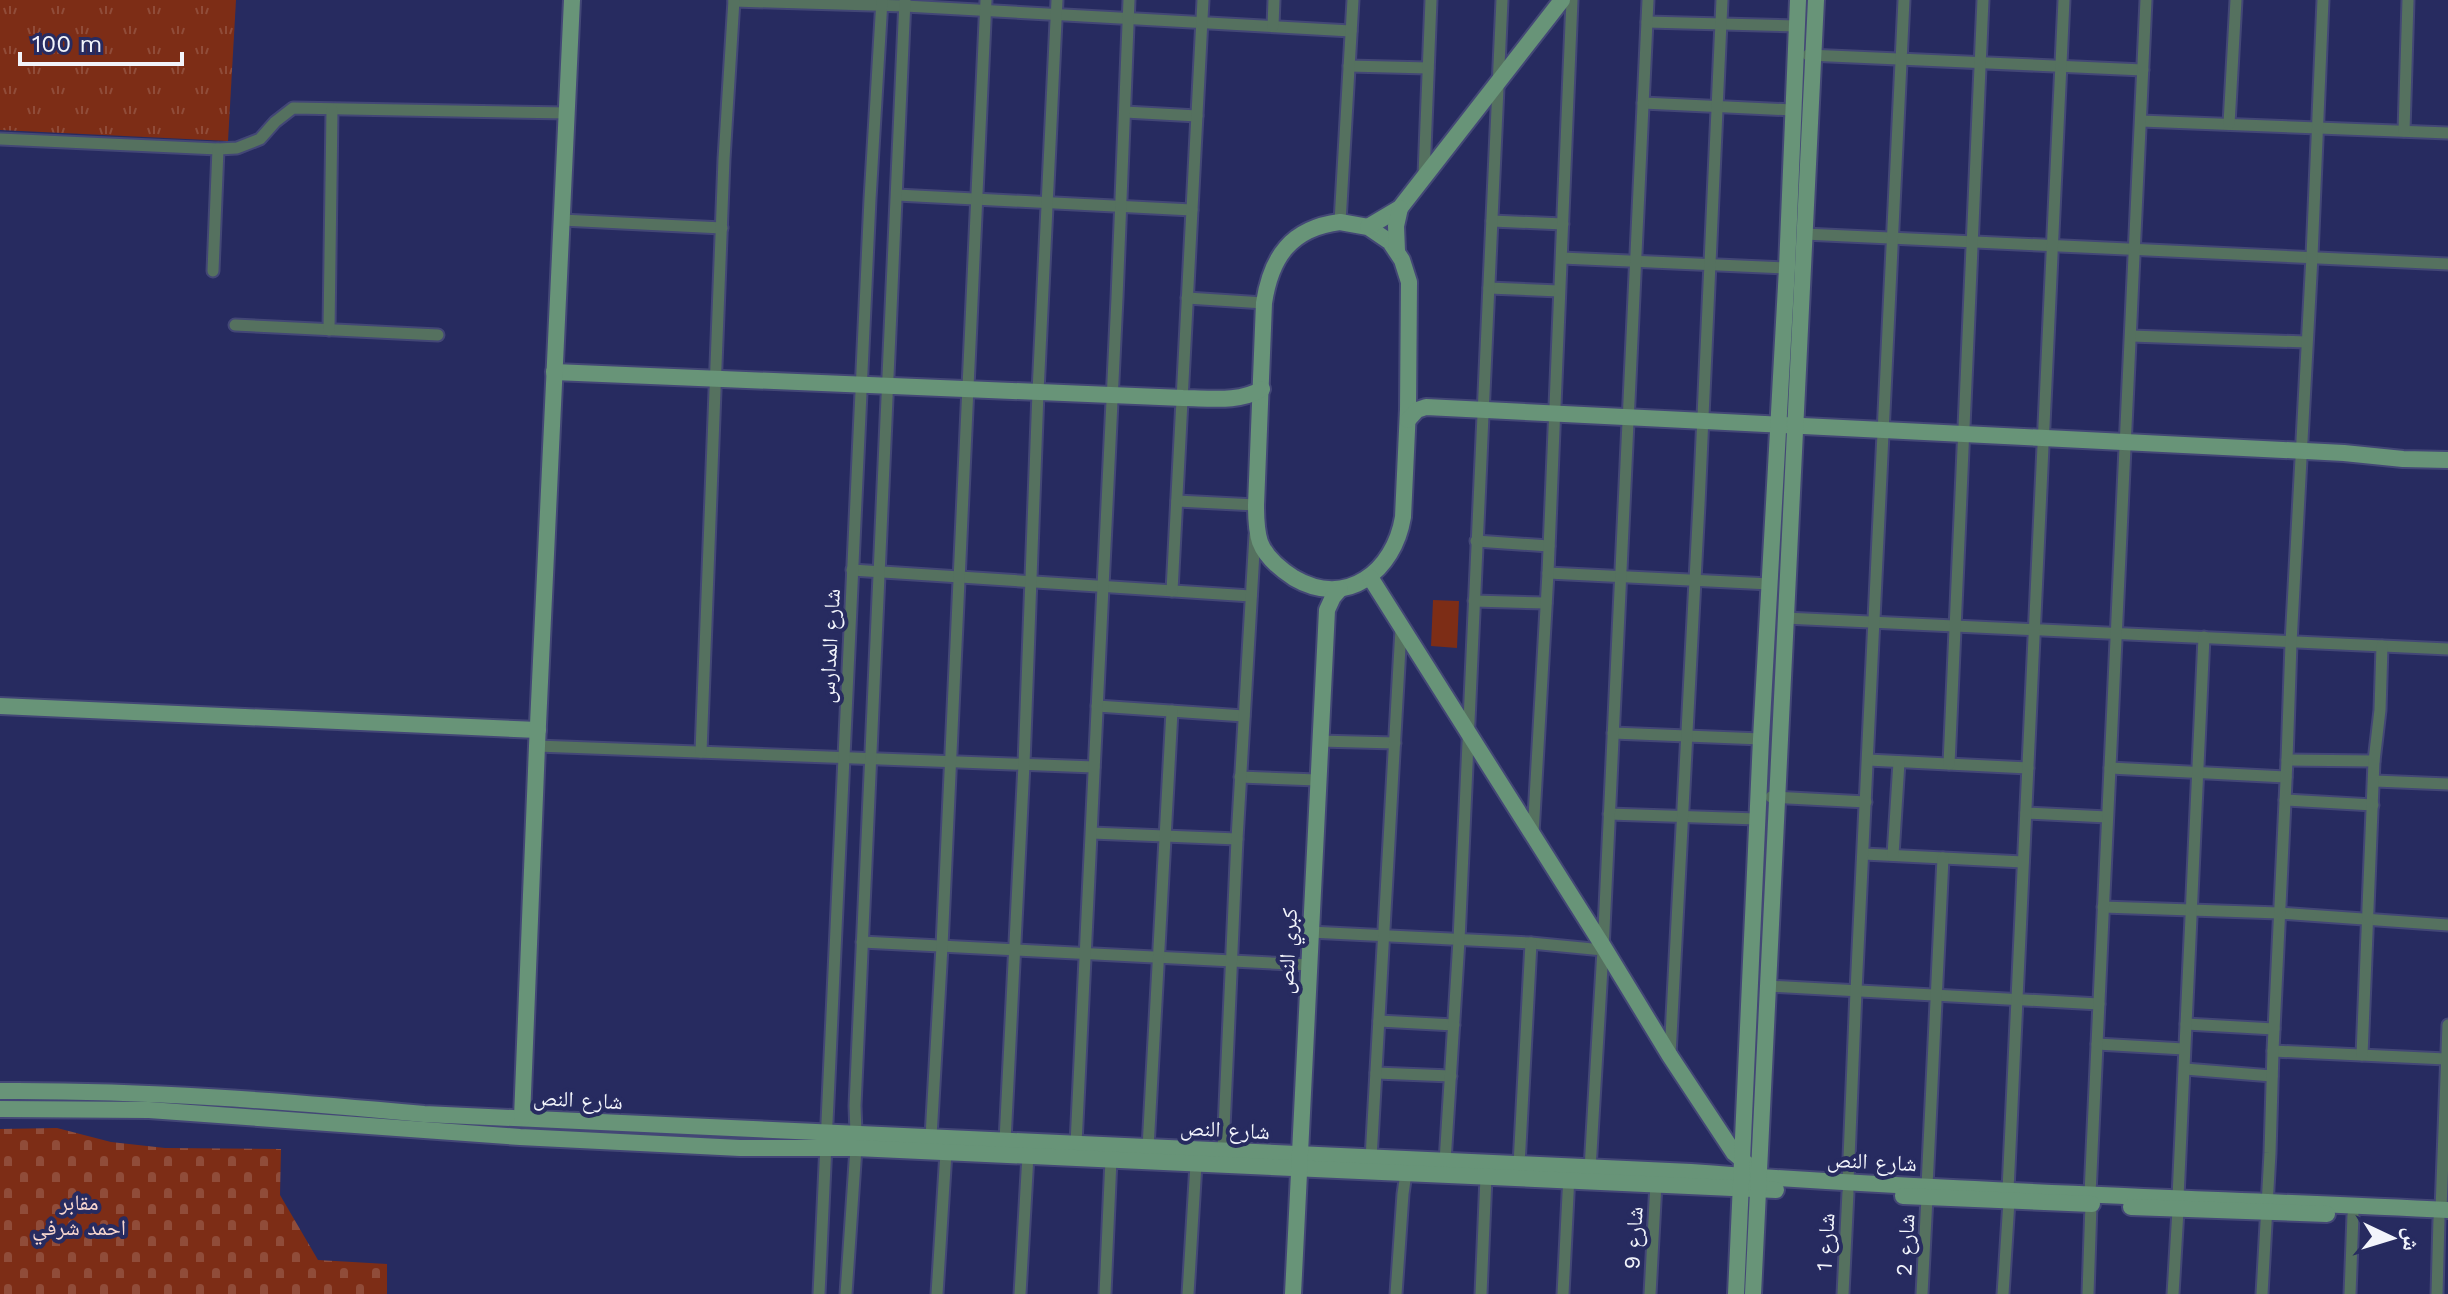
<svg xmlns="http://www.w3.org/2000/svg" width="2448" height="1294" viewBox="0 0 2448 1294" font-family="'Work Sans','Noto Naskh Arabic',sans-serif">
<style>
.cemetery{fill:url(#cemetery-stones)}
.park{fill:url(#park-tufts)}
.pitch{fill:#7d2d16}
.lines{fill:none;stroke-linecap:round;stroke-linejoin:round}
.street-casing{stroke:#434776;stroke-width:15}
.secondary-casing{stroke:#434776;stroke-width:20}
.street{stroke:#55715f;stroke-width:11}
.secondary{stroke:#689478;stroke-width:16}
.labels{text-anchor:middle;stroke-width:8;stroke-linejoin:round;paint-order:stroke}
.street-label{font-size:22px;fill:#f2f4fb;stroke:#272b60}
.park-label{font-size:22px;fill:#f9d8cf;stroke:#272b60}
</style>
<defs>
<pattern id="cemetery-stones" width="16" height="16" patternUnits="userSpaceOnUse" patternTransform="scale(2)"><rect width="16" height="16" fill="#7d2d16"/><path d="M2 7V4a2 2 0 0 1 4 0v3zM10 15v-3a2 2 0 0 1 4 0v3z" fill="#904c39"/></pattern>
<pattern id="park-tufts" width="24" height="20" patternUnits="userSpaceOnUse" patternTransform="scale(2)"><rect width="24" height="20" fill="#7d2d16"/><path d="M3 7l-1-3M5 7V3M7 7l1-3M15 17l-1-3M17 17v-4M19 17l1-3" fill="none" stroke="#904c39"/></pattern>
</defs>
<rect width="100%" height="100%" fill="#272b60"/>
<polygon class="cemetery" points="57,1128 111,1142 165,1148 281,1149 280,1195 318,1260 387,1264 387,1294 0,1294 0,1129"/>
<polygon class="park" points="0,0 236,0 228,141 0,130"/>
<polygon class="pitch" points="1433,600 1459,601 1457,648 1431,646"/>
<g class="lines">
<defs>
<g id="street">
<polyline points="734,1 905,6 1351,31"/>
<polyline points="1647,22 1797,26"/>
<polyline points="1273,26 1274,0"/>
<polyline points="1808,55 2143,70"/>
<polyline points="1349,66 1428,68"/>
<polyline points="1643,103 1793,110"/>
<polyline points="1125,112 1197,116"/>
<polyline points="2141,121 2448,133"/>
<polyline points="2229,124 2236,0"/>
<polyline points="2404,131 2408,0"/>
<polyline points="0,139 218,149 237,148 260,139 275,122 293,108 568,113"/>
<polyline points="1424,175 1431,0"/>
<polyline points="897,195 1192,210"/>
<polyline points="562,220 722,228"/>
<polyline points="1492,221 1563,224"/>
<polyline points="1340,222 1353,0"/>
<polyline points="1804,234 2448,264"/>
<polyline points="1562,258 1787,268"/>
<polyline points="213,271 218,149"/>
<polyline points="1489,288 1559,291"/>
<polyline points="1187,298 1264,303"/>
<polyline points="235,325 438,335"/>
<polyline points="329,330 332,110"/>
<polyline points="2131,336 2306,342"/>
<polyline points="1177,501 1256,505"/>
<polyline points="1476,541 1549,546"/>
<polyline points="852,570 1251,596"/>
<polyline points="1548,573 1770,584"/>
<polyline points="1172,591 1203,0"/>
<polyline points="1474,601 1546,603"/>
<polyline points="1785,618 2448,649"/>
<polyline points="1097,706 1244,716"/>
<polyline points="1613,733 1761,739"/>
<polyline points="1319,741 1395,743"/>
<polyline points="537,746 1094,767"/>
<polyline points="701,752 724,159 734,0"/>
<polyline points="1868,760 2028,768"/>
<polyline points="2287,760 2374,761"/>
<polyline points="1949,764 1983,0"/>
<polyline points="2110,768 2286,777"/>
<polyline points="1240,777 1317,780"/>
<polyline points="2375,781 2448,784"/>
<polyline points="1771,797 1866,802"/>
<polyline points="2285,800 2373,805"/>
<polyline points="2026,813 2107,817"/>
<polyline points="1609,814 1757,819"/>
<polyline points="1092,833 1237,839"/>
<polyline points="1533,834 1548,573 1572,0"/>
<polyline points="1864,854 2023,862"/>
<polyline points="1893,855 1899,762"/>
<polyline points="2103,907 2279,913 2448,925"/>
<polyline points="1310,932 1531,943 1603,950"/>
<polyline points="862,942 1309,965"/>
<polyline points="1768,986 2099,1004"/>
<polyline points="1379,1021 1454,1025"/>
<polyline points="2186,1024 2274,1029"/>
<polyline points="2097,1044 2184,1049"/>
<polyline points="2273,1051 2446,1059"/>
<polyline points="1670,1055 1699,504 1722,0"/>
<polyline points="2362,1055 2374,761 2380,710 2382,646"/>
<polyline points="2185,1069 2272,1076"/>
<polyline points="1376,1073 1451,1076"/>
<polyline points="856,1133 855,1106 905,0"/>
<polyline points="931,1137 942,946 986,0"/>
<polyline points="1005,1141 1024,764 1038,392 1057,0"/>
<polyline points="1076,1144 1117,298 1129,0"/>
<polyline points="1148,1148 1172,711"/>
<polyline points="1223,1151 1237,839 1255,535"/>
<polyline points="1371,1159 1401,629"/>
<polyline points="1445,1162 1459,940 1502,0"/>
<polyline points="1519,1165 1531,943"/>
<polyline points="1590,1169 1603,950 1648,0"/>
<polyline points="1848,1182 1856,991 1904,0"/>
<polyline points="1927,1186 1943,858"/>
<polyline points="2008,1190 2064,0"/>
<polyline points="2090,1194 2146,0"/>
<polyline points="2178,1197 2204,637"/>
<polyline points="2441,1210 2448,1025"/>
<polyline points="819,1294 870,199 882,0"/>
<polyline points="846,1294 856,1148"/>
<polyline points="937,1294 946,1152"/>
<polyline points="1020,1294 1028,1155"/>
<polyline points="1105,1294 1111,1159"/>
<polyline points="1188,1294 1196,1164"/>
<polyline points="1396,1294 1403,1194 1406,1173"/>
<polyline points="1481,1294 1486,1177"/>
<polyline points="1563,1294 1569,1175"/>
<polyline points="1650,1294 1656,1183"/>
<polyline points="1843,1294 1848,1192"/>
<polyline points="1922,1294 1927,1197"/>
<polyline points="2003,1294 2009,1201"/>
<polyline points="2088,1294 2091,1204"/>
<polyline points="2173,1294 2178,1210"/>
<polyline points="2262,1294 2270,1153 2273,1051 2287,760 2291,643 2312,256 2323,0"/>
<polyline points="2350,1294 2353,1215"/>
<polyline points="2437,1294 2439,1219"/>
</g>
<g id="secondary">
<path d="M 1340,222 L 1368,227 L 1390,242 L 1402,260 L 1409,282 L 1408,409 L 1403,517 C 1394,571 1347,609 1294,578 C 1280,569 1266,558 1260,542 C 1256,530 1256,517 1256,505 L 1264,303 C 1271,257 1291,228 1340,222 Z"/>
<polyline points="1368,227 1400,208 1562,0"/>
<polyline points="1397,251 1396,226 1400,208"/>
<path d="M 554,372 L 1183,398 C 1208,398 1239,403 1262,389"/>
<polyline points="1408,420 1417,410 1426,407 2344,453 2403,459 2448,460"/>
<polyline points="1370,577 1603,946 1670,1056 1734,1153 1747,1164"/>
<polyline points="0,706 538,730"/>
<path d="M 0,1091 C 142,1090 283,1101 424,1114 L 1691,1172 C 1943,1191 2196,1198 2448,1210"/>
<polyline points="0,1109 149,1110 520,1137 740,1148 856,1148 1776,1190"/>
<polyline points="522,1118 537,746 572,0"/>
<polyline points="1903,1196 2092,1204"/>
<polyline points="2131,1207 2327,1214"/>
<polyline points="1293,1294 1327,610 1333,597 1340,589"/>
<polyline points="1736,1294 1761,739 1787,268 1798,0"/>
<polyline points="1753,1294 1816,0"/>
</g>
</defs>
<use href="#street" class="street-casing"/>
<use href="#secondary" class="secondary-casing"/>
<use href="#street" class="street"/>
<use href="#secondary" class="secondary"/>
</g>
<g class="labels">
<g class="street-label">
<text transform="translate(829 646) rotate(-87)" y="8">شارع المدارس</text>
<text transform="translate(1287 951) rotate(-87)" y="8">كبري النص</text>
<text transform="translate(578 1099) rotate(3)" y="8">شارع النص</text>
<text transform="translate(1225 1129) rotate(3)" y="8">شارع النص</text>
<text transform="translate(1872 1161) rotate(3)" y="8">شارع النص</text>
<text transform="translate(1633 1238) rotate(-87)" y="8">شارع 9</text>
<text transform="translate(1825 1242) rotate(-87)" y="8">شارع 1</text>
<text transform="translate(1905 1245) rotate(-87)" y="8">شارع 2</text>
</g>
<g class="park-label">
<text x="79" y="1210">مقابر<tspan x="79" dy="25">احمد شرفي</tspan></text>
</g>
</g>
<g transform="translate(2392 1238) rotate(94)" stroke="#272b60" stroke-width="6" paint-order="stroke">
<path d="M0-6L14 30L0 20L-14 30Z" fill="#f2f4fb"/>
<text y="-12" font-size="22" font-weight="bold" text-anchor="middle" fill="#f2f4fb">ش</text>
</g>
<path d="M20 52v12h162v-12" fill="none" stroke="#f2f4fb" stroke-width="4"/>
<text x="32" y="52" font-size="24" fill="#f2f4fb" stroke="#272b60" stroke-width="6" paint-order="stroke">100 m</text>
</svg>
